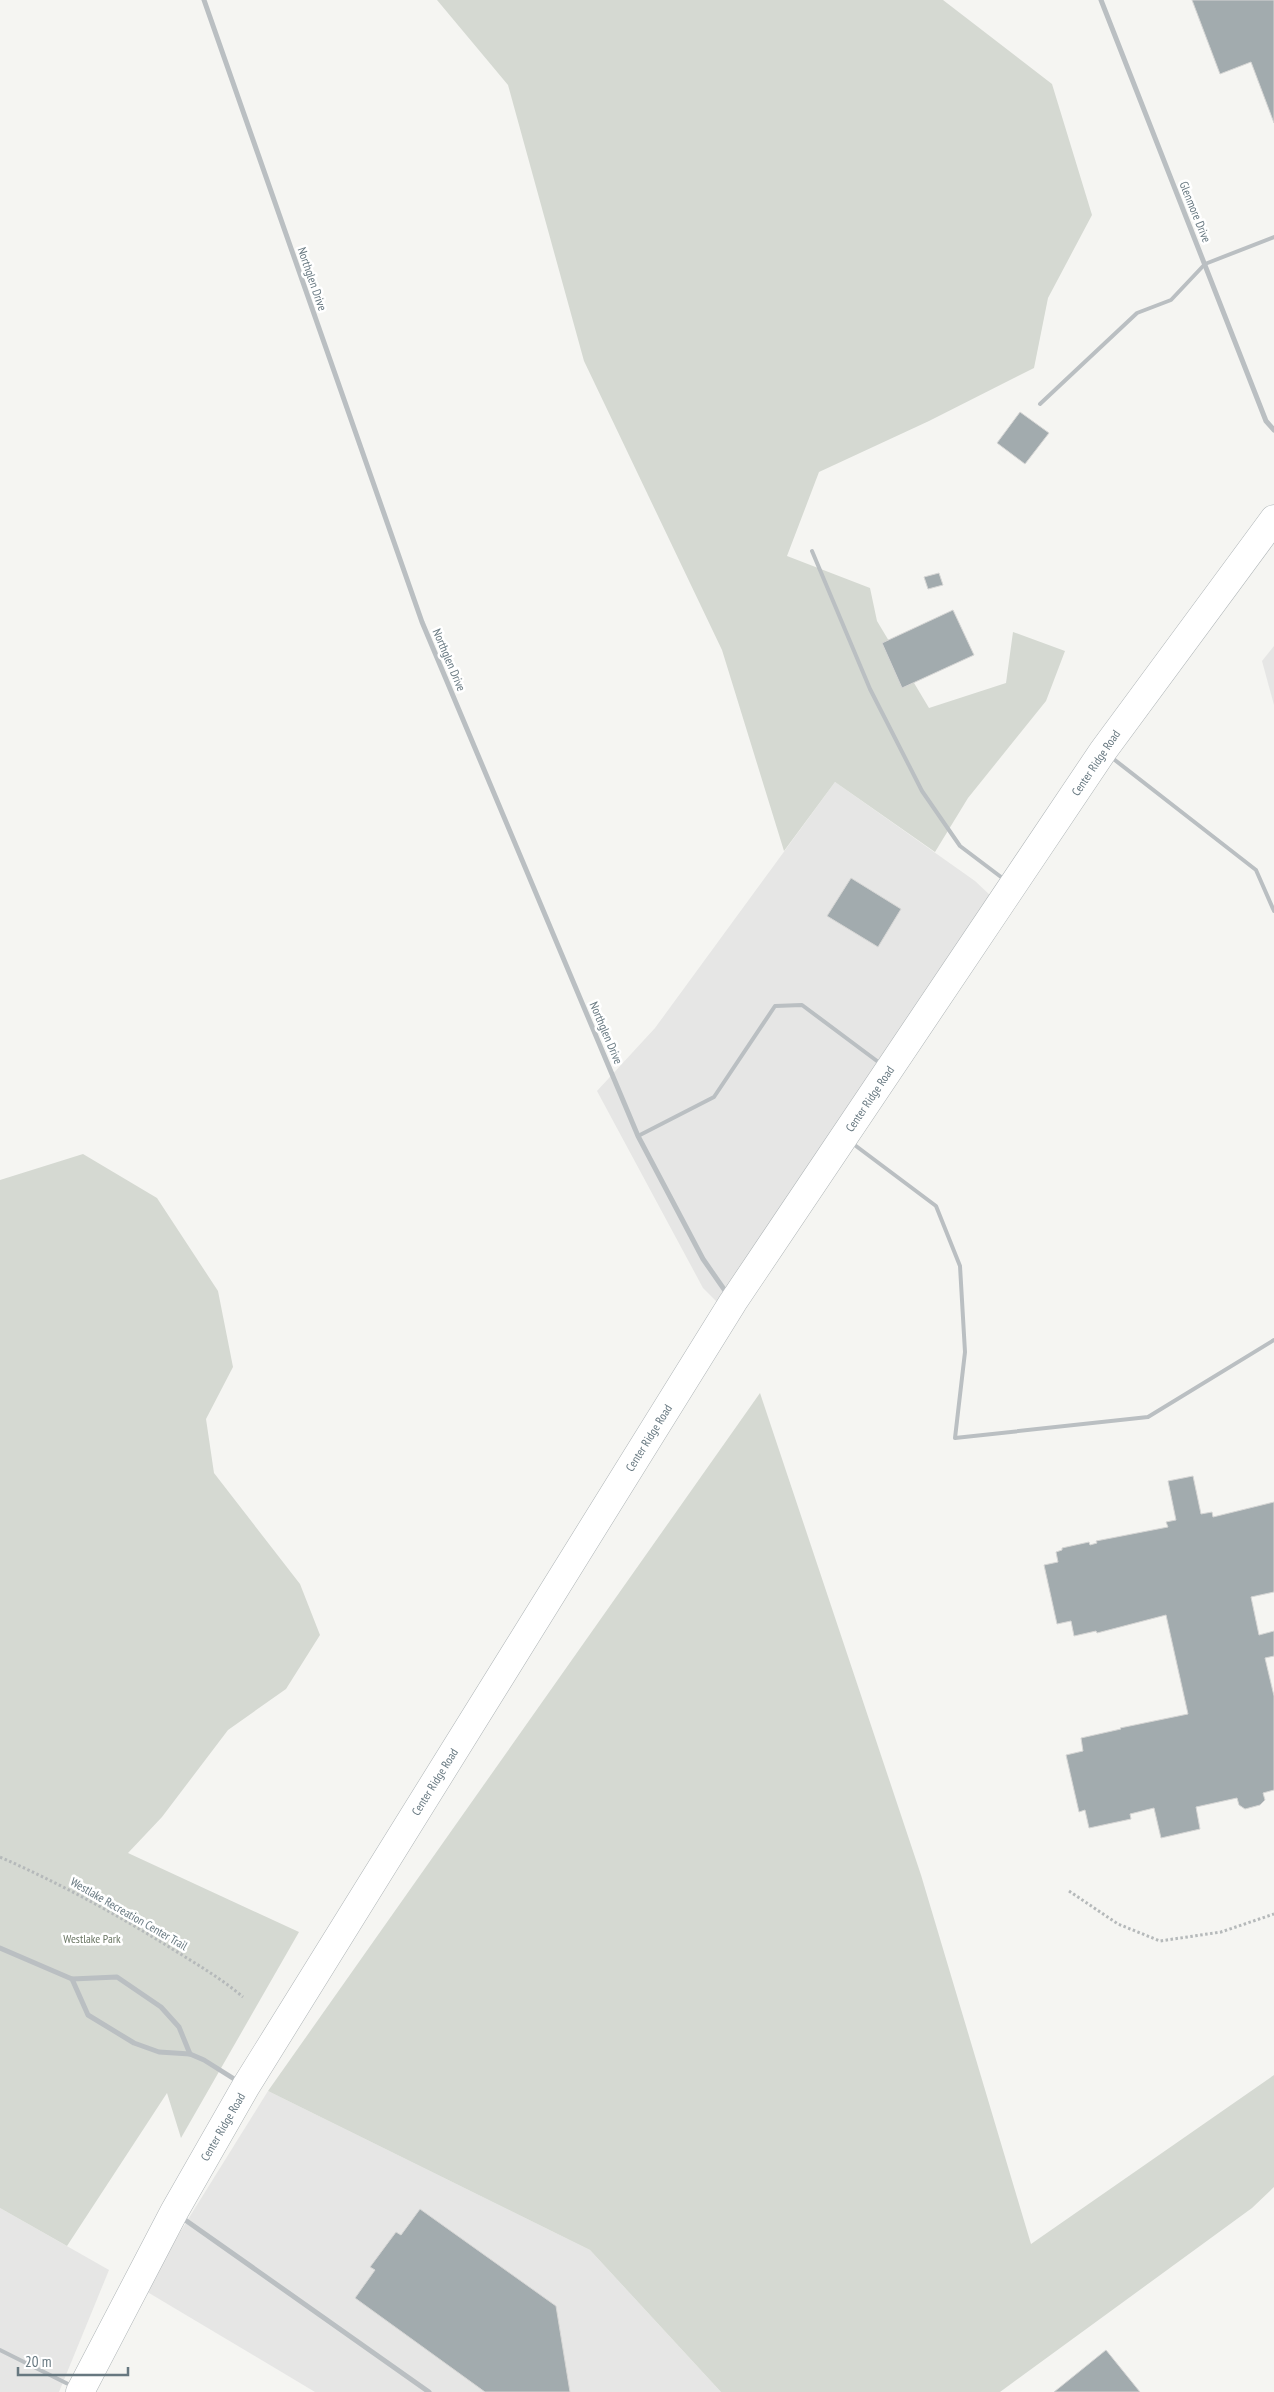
<svg xmlns="http://www.w3.org/2000/svg" width="1274" height="2392" viewBox="0 0 1274 2392" font-family="'PT Sans Narrow',sans-serif">
<style>
.built{fill:#e6e6e5}
.green{fill:#d5d9d2}
.building{fill:#a2abae;stroke:#d6d6d5}
.lines{fill:none;stroke-linecap:round;stroke-linejoin:round}
.primary-casing{stroke:#aeb4b6;stroke-width:29}
.path{stroke:#b5b9ba;stroke-width:3;stroke-dasharray:2.5 2.5;stroke-linecap:butt}
.lane{stroke:#babfc2;stroke-width:4}
.street{stroke:#babfc2;stroke-width:5}
.primary{stroke:#fff;stroke-width:28}
.labels{text-anchor:middle;stroke-width:5;stroke-linejoin:round;paint-order:stroke}
.street-label{font-size:12px;fill:#677880;stroke:#fff}
.park-label{font-size:12px;fill:#6c7865;stroke:#fff}
</style>
<rect width="100%" height="100%" fill="#f5f5f2"/>
<g class="built">
<polygon points="1274,646 1274,705 1262,661"/>
<polygon points="835,782 975,881 991,896 719,1304 703,1288 597,1091 655,1028"/>
<polygon points="268,2091 590,2250 721,2392 315,2392 144,2290"/>
<polygon points="0,2208 109,2270 59,2392 0,2392"/>
</g>
<g class="green">
<polygon points="437,0 943,0 1052,84 1092,215 1048,298 1034,368 929,421 819,472 787,556 870,588 877,621 929,708 1006,683 1013,632 1065,651 1046,701 968,798 935,852 835,782 784,851 722,650 584,361 508,85"/>
<polygon points="83,1154 157,1198 218,1291 233,1367 206,1419 214,1473 300,1584 320,1635 286,1689 228,1730 162,1817 128,1853 299,1932 181,2138 167,2093 67,2246 0,2208 0,1180"/>
<polygon points="760,1393 921,1875 1031,2244 1274,2075 1274,2187 1252,2208 1000,2392 721,2392 590,2250 268,2091"/>
</g>
<g class="building">
<polygon points="1192,0 1274,0 1274,123 1251,62 1220,74"/>
<polygon points="1020,412 1049,433 1025,464 997,443"/>
<polygon points="939,573 943,585 928,589 924,577"/>
<polygon points="953,610 974,655 902,688 882,643"/>
<polygon points="851,878 901,909 878,947 827,916"/>
<polygon points="1193,1476 1201,1514 1212,1512 1213,1517 1274,1502 1274,1592 1251,1597 1259,1635 1274,1631 1274,1656 1265,1658 1274,1696 1274,1790 1263,1793 1265,1800 1260,1805 1245,1809 1239,1805 1237,1798 1196,1807 1200,1829 1161,1838 1154,1808 1130,1814 1131,1819 1089,1828 1085,1810 1079,1812 1066,1755 1083,1751 1081,1738 1121,1729 1120,1728 1188,1714 1166,1615 1097,1633 1096,1631 1074,1636 1071,1621 1057,1624 1044,1565 1058,1562 1056,1552 1062,1550 1062,1548 1089,1542 1090,1545 1097,1543 1096,1541 1168,1527 1166,1522 1176,1520 1168,1481"/>
<polygon points="420,2209 556,2306 570,2392 485,2392 355,2298 375,2270 370,2267 396,2232 401,2235"/>
<polygon points="1106,2350 1140,2392 1054,2392"/>
</g>
<g class="lines">
<defs>
<polyline id="primary" points="80,2392 174,2212 246,2086 733,1302 1103,751 1274,519"/>
</defs>
<use href="#primary" class="primary-casing"/>
<g class="path">
<path d="M 0,1857 C 61,1884 118,1915 174,1950 C 198,1965 222,1979 243,1997"/>
<polyline points="1069,1891 1118,1924 1160,1941 1221,1932 1274,1914"/>
</g>
<g class="lane">
<polyline points="1040,404 1137,313 1171,300 1205,264 1274,237"/>
<polyline points="812,551 870,689 922,791 960,846 1005,880"/>
<polyline points="1111,757 1256,870 1274,911"/>
<polyline points="638,1136 714,1097 775,1006 802,1005 881,1064"/>
<polyline points="852,1143 936,1206 960,1266 965,1352 955,1438 1148,1417 1274,1340"/>
<polyline points="0,2350 72,2386"/>
</g>
<g class="street">
<polyline points="204,0 422,622 638,1136 703,1259 728,1295"/>
<polyline points="1101,0 1266,421 1274,430"/>
<polyline points="0,1948 72,1979 117,1977 161,2007 179,2027 190,2054"/>
<polyline points="72,1979 88,2015 134,2043 159,2052 190,2054 204,2060 239,2082"/>
<polyline points="181,2217 429,2392"/>
</g>
<use href="#primary" class="primary"/>
</g>
<g class="labels">
<g class="street-label">
<text transform="translate(1195 212) rotate(68)" y="4">Glenmore Drive</text>
<text transform="translate(312 279) rotate(71)" y="4">Northglen Drive</text>
<text transform="translate(449 660) rotate(67)" y="4">Northglen Drive</text>
<text transform="translate(1096 763) rotate(-56)" y="4">Center Ridge Road</text>
<text transform="translate(606 1033) rotate(67)" y="4">Northglen Drive</text>
<text transform="translate(870 1099) rotate(-56)" y="4">Center Ridge Road</text>
<text transform="translate(649 1438) rotate(-58)" y="4">Center Ridge Road</text>
<text transform="translate(435 1782) rotate(-58)" y="4">Center Ridge Road</text>
<text transform="translate(129 1914) rotate(30)" y="4">Westlake Recreation Center Trail</text>
<text transform="translate(223 2127) rotate(-60)" y="4">Center Ridge Road</text>
</g>
<g class="park-label">
<text x="92" y="1943">Westlake Park</text>
</g>
</g>
<path d="M18 2367v8h110v-8" fill="none" stroke="#677880" stroke-width="2.5"/>
<text x="25" y="2367" font-size="15" fill="#677880" stroke="#ffffff" stroke-width="4" paint-order="stroke">20 m</text>
</svg>
